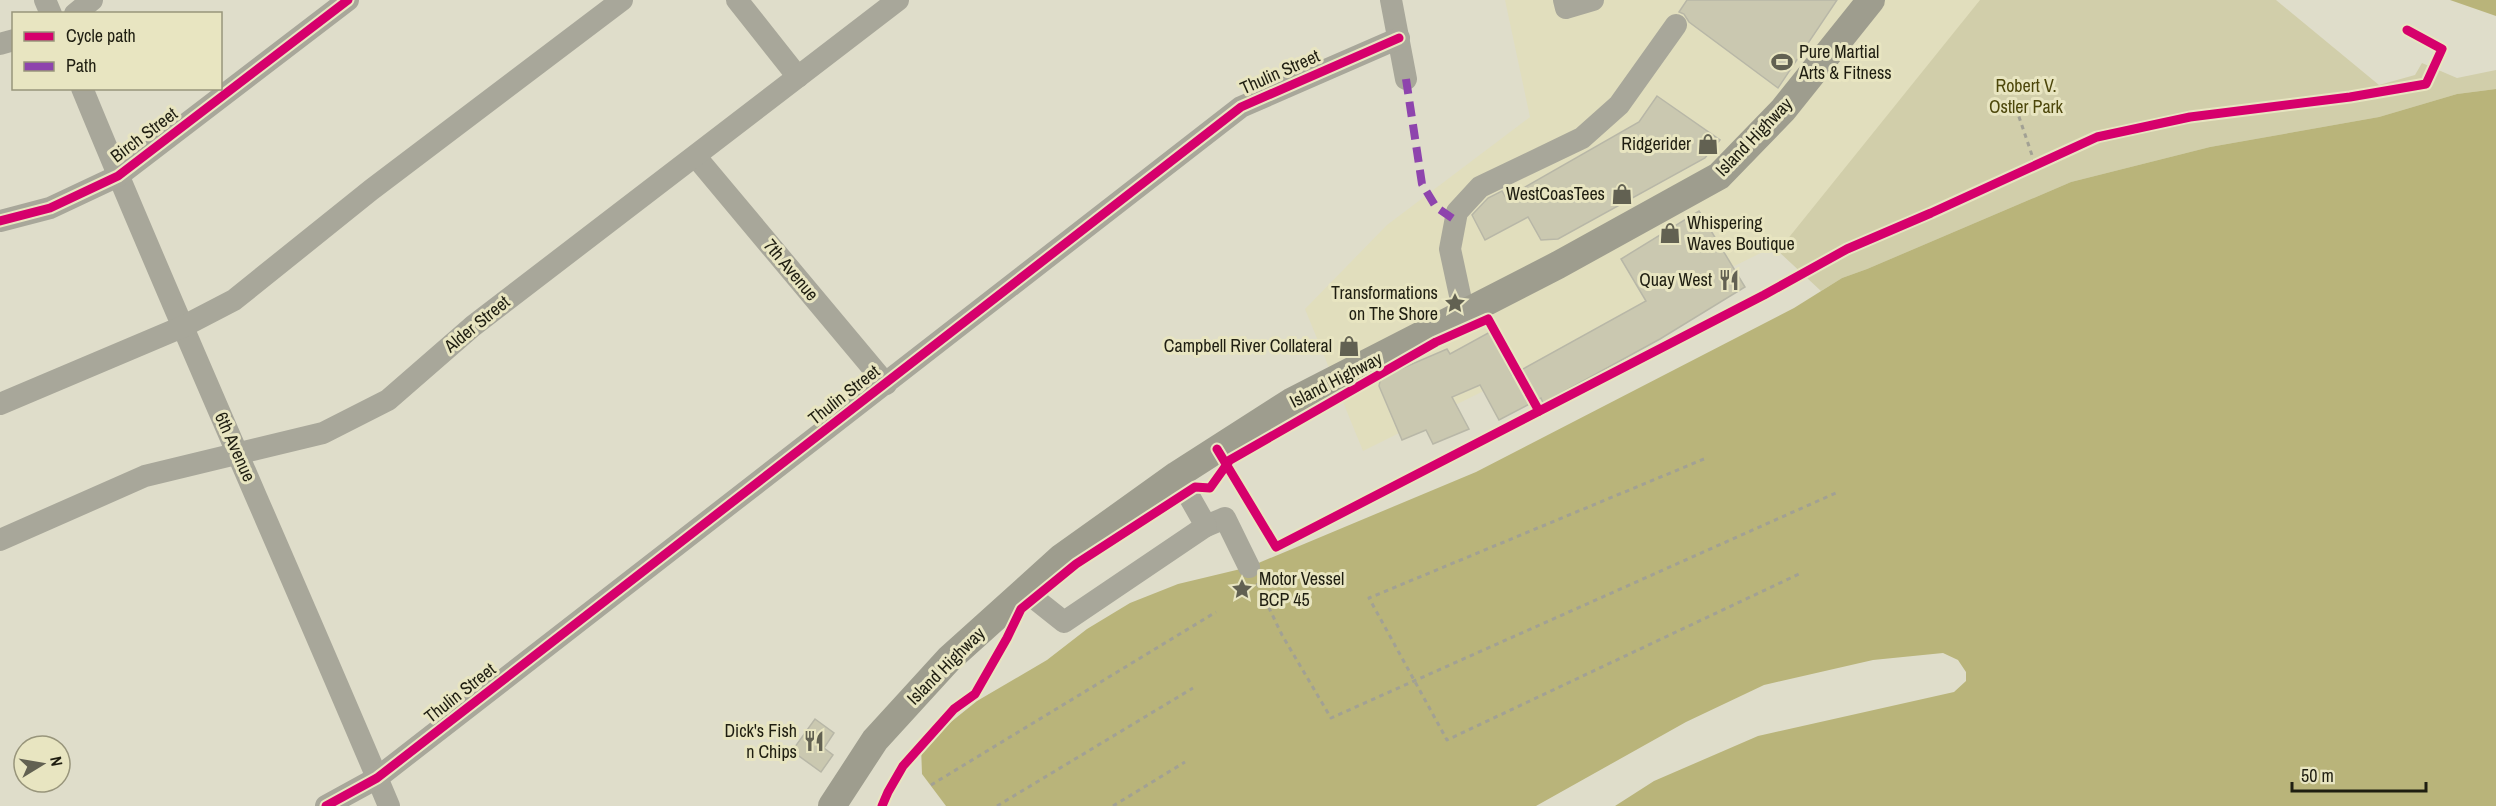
<svg xmlns="http://www.w3.org/2000/svg" width="2496" height="806" viewBox="0 0 2496 806" font-family="'Archivo Narrow',sans-serif">
<style>
.built{fill:#e1debd}
.green{fill:#d1ceaa}
.water{fill:#b9b47a}
.building{fill:#cac8b0;stroke:#b8b7a7;stroke-width:1.5}
.lines{fill:none;stroke-linecap:round;stroke-linejoin:round}
.path{stroke:#a2a194;stroke-width:3;stroke-dasharray:4.5 4.5;stroke-linecap:butt}
.minor{stroke:#a8a79a;stroke-width:22}
.major{stroke:#9e9d8e;stroke-width:28}
.quiet{stroke:#8e44ad;stroke-width:8;stroke-dasharray:15 8;stroke-linecap:butt}
.cycleway-casing{stroke:#e8e5c1;stroke-width:13}
.cycleway{stroke:#d6006c;stroke-width:9}
.labels{text-anchor:middle;stroke-width:6;stroke-linejoin:round;paint-order:stroke}
.poi-label{font-size:18px;fill:#1f1e11;stroke:#e8e5c1;text-anchor:end}
.street-label{font-size:18px;fill:#1f1e11;stroke:#e8e5c1}
.park-label{font-size:18px;fill:#4d470b;stroke:#e8e5c1}
</style>
<rect width="100%" height="100%" fill="#dfddca"/>
<polygon class="built" points="1505,0 2003,0 1861,203 1363,451 1305,309 1387,225 1530,117"/>
<polygon class="green" points="1980,0 2276,0 2379,85 2415,75 2422,63 2457,78 2496,70 2496,89 2457,94 2379,117 2210,147 2071,182 1867,269 1842,278 1821,291 1778,251"/>
<g class="water">
<polygon points="2450,0 2496,0 2496,16"/>
<polygon points="2496,89 2496,806 1615,806 1654,781 1758,736 1954,692 1966,681 1966,672 1958,660 1943,653 1873,660 1764,685 1686,722 1536,806 946,806 922,774 921,746 977,701 1047,660 1087,629 1130,603 1178,584 1249,567 1476,472 1794,308 1842,278 1867,269 2071,182 2210,147 2379,117 2457,94"/>
</g>
<g class="building">
<polygon points="1687,0 1837,0 1778,88 1689,22 1684,14 1679,12"/>
<polygon points="1657,96 1720,140 1705,158 1558,239 1541,240 1528,217 1485,240 1472,215 1488,198 1502,191 1506,198 1639,122"/>
<polygon points="1699,211 1745,287 1660,339 1543,403 1541,398 1499,420 1480,385 1452,397 1469,429 1433,444 1426,430 1402,440 1379,386 1380,381 1384,376 1447,349 1450,354 1490,332 1512,375 1646,301 1621,259"/>
<polygon points="815,719 834,733 824,748 833,755 821,772 792,751"/>
</g>
<g class="lines">
<g class="path">
<polyline points="2016,108 2035,164"/>
<polyline points="1704,459 1369,598 1447,740 1799,574"/>
<polyline points="1257,583 1282,635 1331,718 1838,492"/>
<polyline points="931,785 1216,612"/>
<polyline points="997,806 1193,688"/>
<polyline points="1113,806 1185,762"/>
</g>
<g class="minor">
<polyline points="45,0 51,14"/>
<polyline points="737,0 798,77"/>
<polyline points="1391,0 1406,79"/>
<polyline points="1564,0 1566,8 1593,0"/>
<polyline points="75,14 92,0"/>
<polyline points="0,44 14,40"/>
<path d="M 82,88 C 181,329 288,566 389,806"/>
<polyline points="696,157 886,384"/>
<polyline points="0,221 50,208 118,176 348,0"/>
<polyline points="1464,314 1450,249 1457,212 1480,187 1582,138 1619,105 1676,25"/>
<polyline points="0,404 182,327 234,300 371,190 622,0"/>
<polyline points="1206,526 1225,518 1249,567"/>
<polyline points="0,540 145,476 323,433 388,400 473,326 898,0"/>
<polyline points="1025,591 1064,622 1206,526 1177,475"/>
<polyline points="326,806 377,778 1241,107 1399,38"/>
</g>
<polyline class="major" points="832,806 875,740 949,659 1061,558 1177,475 1291,402 1558,265 1719,176 1783,110 1871,0"/>
<polyline class="quiet" points="1406,79 1422,184 1436,207 1455,220"/>
<defs>
<g id="cycleway">
<polyline points="0,221 50,208 118,176 348,0"/>
<polyline points="1217,449 1276,547 1764,295 1847,249 1931,213 2097,137 2190,117 2350,97 2426,84 2442,49 2407,30"/>
<polyline points="326,806 377,778 1241,107 1399,38"/>
<polyline points="882,806 888,792 903,766 954,709 975,694 1007,638 1021,609 1076,564 1195,487 1210,488 1230,460 1436,342 1488,319 1539,411"/>
</g>
</defs>
<use href="#cycleway" class="cycleway-casing"/>
<use href="#cycleway" class="cycleway"/>
</g>
<defs>
<symbol id="stadium-bare" viewBox="-9 -9 18 18"><path d="M0-5a6.5 5 0 1 0 0 10a6.5 5 0 1 0 0-10ZM-3.5-1.8h7v3.6h-7Z" fill="#626152" stroke="#e8e5c1" stroke-width="2.5" paint-order="stroke"/></symbol>
<symbol id="shop-bare" viewBox="-9 -9 18 18"><path d="M-5-2.5h2.3a2.7 3.5 0 0 1 5.4 0H5L5.5 6h-11ZM-1.5-2.5h3a1.5 2.3 0 0 0-3 0Z" fill="#626152" stroke="#e8e5c1" stroke-width="2.5" paint-order="stroke"/></symbol>
<symbol id="restaurant-bare" viewBox="-9 -9 18 18"><path d="M-5-6h1v4h1v-4h1v4h1v-4h1v5L-1.5 .5V6h-2V.5L-5-1ZM5-6V6H3V1.5H1.5Q1.5-4 5-6Z" fill="#626152" stroke="#e8e5c1" stroke-width="2.5" paint-order="stroke"/></symbol>
<symbol id="sight-bare" viewBox="-9 -9 18 18"><path d="M0-6L1.8-2.2L6-1.7L2.9 1.2L3.7 5.4L0 3.3L-3.7 5.4L-2.9 1.2L-6-1.7L-1.8-2.2Z" fill="#626152" stroke="#e8e5c1" stroke-width="2.5" paint-order="stroke"/></symbol>
</defs>
<g fill-rule="evenodd">
<use href="#stadium-bare" x="1767" y="47" width="30" height="30"/>
<use href="#shop-bare" x="1693" y="129" width="30" height="30"/>
<use href="#shop-bare" x="1607" y="179" width="30" height="30"/>
<use href="#shop-bare" x="1655" y="218" width="30" height="30"/>
<use href="#restaurant-bare" x="1714" y="265" width="30" height="30"/>
<use href="#sight-bare" x="1440" y="288" width="30" height="30"/>
<use href="#shop-bare" x="1334" y="331" width="30" height="30"/>
<use href="#sight-bare" x="1227" y="574" width="30" height="30"/>
<use href="#restaurant-bare" x="799" y="726" width="30" height="30"/>
</g>
<g class="labels">
<g class="poi-label">
<text x="1799" y="58" text-anchor="start">Pure Martial<tspan x="1799" dy="21">Arts &amp; Fitness</tspan></text>
<text x="1691" y="150">Ridgerider</text>
<text x="1605" y="200">WestCoasTees</text>
<text x="1687" y="229" text-anchor="start">Whispering<tspan x="1687" dy="21">Waves Boutique</tspan></text>
<text x="1712" y="286">Quay West</text>
<text x="1438" y="299">Transformations<tspan x="1438" dy="21">on The Shore</tspan></text>
<text x="1332" y="352">Campbell River Collateral</text>
<text x="1259" y="585" text-anchor="start">Motor Vessel<tspan x="1259" dy="21">BCP 45</tspan></text>
<text x="797" y="737">Dick's Fish<tspan x="797" dy="21">n Chips</tspan></text>
</g>
<g class="street-label">
<text transform="translate(1280 72) rotate(-24)" y="6">Thulin Street</text>
<text transform="translate(144 135) rotate(-37)" y="6">Birch Street</text>
<text transform="translate(1754 137) rotate(-46)" y="6">Island Highway</text>
<text transform="translate(791 270) rotate(50)" y="6">7th Avenue</text>
<text transform="translate(477 324) rotate(-39)" y="6">Alder Street</text>
<text transform="translate(1336 380) rotate(-27)" y="6">Island Highway</text>
<text transform="translate(844 395) rotate(-38)" y="6">Thulin Street</text>
<text transform="translate(235 447) rotate(66)" y="6">6th Avenue</text>
<text transform="translate(946 666) rotate(-45)" y="6">Island Highway</text>
<text transform="translate(460 693) rotate(-38)" y="6">Thulin Street</text>
</g>
<g class="park-label">
<text x="2026" y="92">Robert V.<tspan x="2026" dy="21">Ostler Park</tspan></text>
</g>
</g>
<rect x="12" y="12" width="210" height="78" fill="#e8e5c1" stroke="#98957b" stroke-width="1.5"/>
<rect x="24" y="32" width="30" height="9" fill="#d6006c" stroke="#98957b" stroke-width="1.5"/>
<text x="66" y="42" font-size="18" fill="#1f1e11">Cycle path</text>
<rect x="24" y="62" width="30" height="9" fill="#8e44ad" stroke="#98957b" stroke-width="1.5"/>
<text x="66" y="72" font-size="18" fill="#1f1e11">Path</text>
<g transform="translate(42 764) rotate(79)"><circle r="28" fill="#e8e5c1" stroke="#98957b" stroke-width="1.5"/>
<path d="M0-4.5L10 22L0 15L-10 22Z" fill="#626152"/>
<text y="-9" font-size="16" font-weight="bold" text-anchor="middle" fill="#1f1e11">N</text>
</g>
<path d="M2292 782v9h134v-9" fill="none" stroke="#1f1e11" stroke-width="3"/>
<text x="2301" y="782" font-size="18" fill="#1f1e11" stroke="#e8e5c1" stroke-width="4.5" paint-order="stroke">50 m</text>
</svg>
